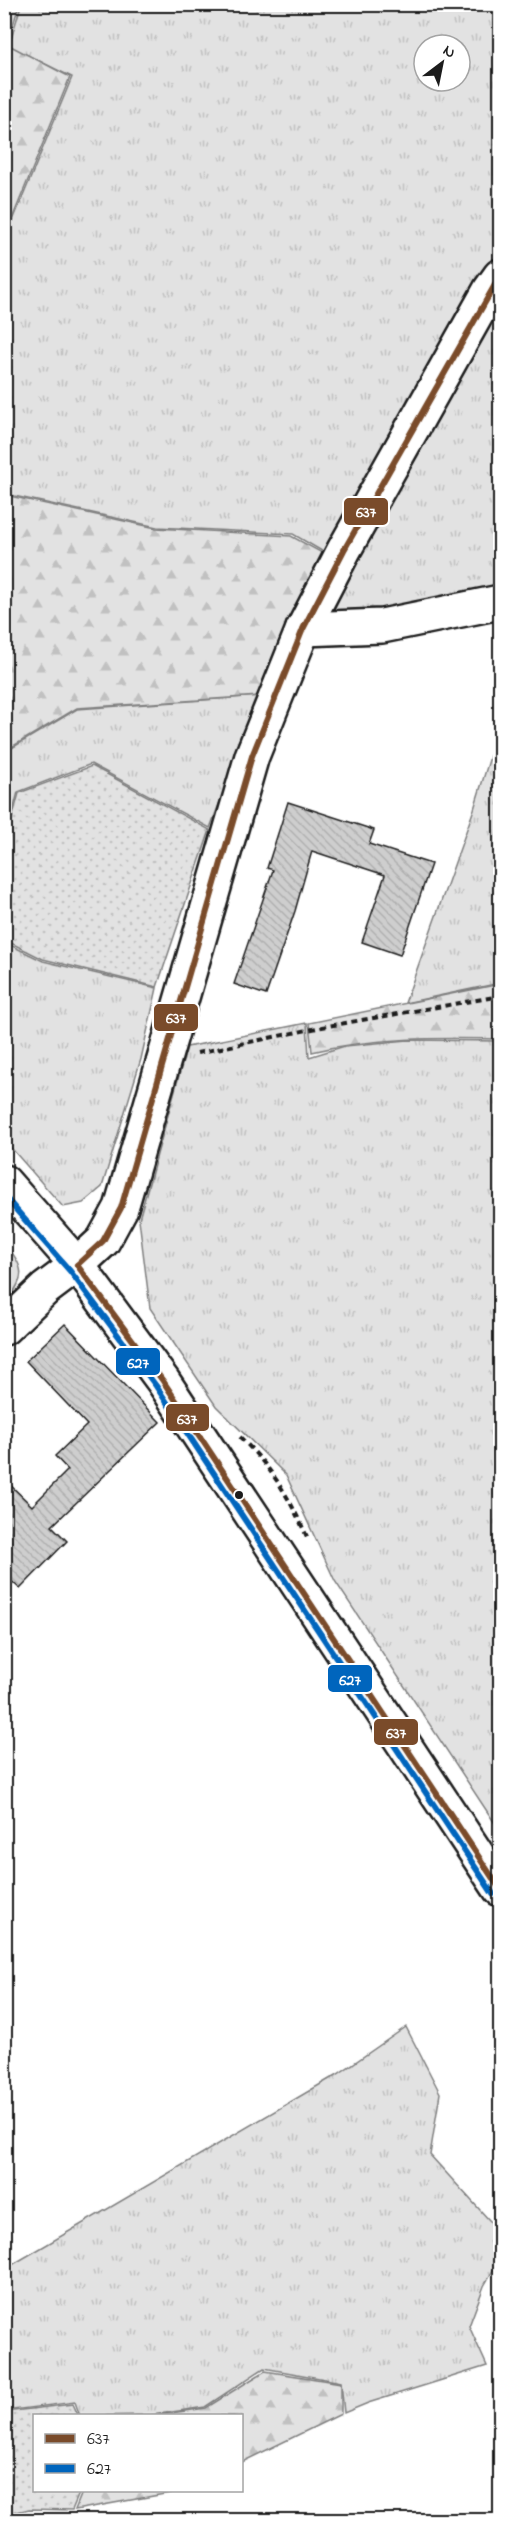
<svg xmlns="http://www.w3.org/2000/svg" width="505" height="2525" viewBox="0 0 505 2525" font-family="'Indie Flower',sans-serif">
<style>
.grass{fill:url(#grass-tufts);stroke:#7f7f7f;stroke-width:1.5;fill-rule:evenodd}
.forest{fill:url(#forest-firs);stroke:#7f7f7f;stroke-width:1.5}
.garden{fill:url(#garden-dots);stroke:#7f7f7f;stroke-width:1.5}
.building{fill:url(#building-back-hatch);stroke:#1c1c1c;stroke-width:1.5}
.lines{fill:none;stroke-linecap:round;stroke-linejoin:round}
.minor-casing{stroke:#1c1c1c;stroke-width:38}
.major-casing{stroke:#1c1c1c;stroke-width:38}
.path{stroke:#1c1c1c;stroke-width:4;stroke-dasharray:6 4.5;stroke-linecap:butt}
.minor{stroke:#fff;stroke-width:33}
.major{stroke:#fff;stroke-width:33}
.bus-1-casing{stroke:#fff;stroke-width:10}
.bus-2-casing{stroke:#fff;stroke-width:10}
.bus-1{stroke:#7a4b2a;stroke-width:6}
.bus-2{stroke:#0065bd;stroke-width:6}
.bus-dot{fill:#1c1c1c;stroke:#fff;stroke-width:2}
.line-badge{stroke:#fff;stroke-width:2}
.badge-label{font-size:16px;text-anchor:middle;font-weight:bold;fill:#fff}
</style>
<defs>
<pattern id="grass-tufts" width="24" height="20" patternUnits="userSpaceOnUse" patternTransform="scale(1.5)"><rect width="24" height="20" fill="#e2e2e2"/><path d="M3 7l-1-3M5 7V3M7 7l1-3M15 17l-1-3M17 17v-4M19 17l1-3" fill="none" stroke="#c1c1c1"/></pattern>
<pattern id="forest-firs" width="22" height="20" patternUnits="userSpaceOnUse" patternTransform="scale(1.5)"><rect width="22" height="20" fill="#e2e2e2"/><path d="M5 1l3.5 6h-7zM16 11l3.5 6h-7z" fill="#c1c1c1"/></pattern>
<pattern id="garden-dots" width="8" height="8" patternUnits="userSpaceOnUse" patternTransform="scale(1.5)"><rect width="8" height="8" fill="#e2e2e2"/><path d="M2 2h.1M6 6h.1" fill="none" stroke="#c1c1c1" stroke-width="1.8" stroke-linecap="round"/></pattern>
<pattern id="building-back-hatch" width="6" height="6" patternUnits="userSpaceOnUse" patternTransform="scale(1.5)"><rect width="6" height="6" fill="#cecece"/><path d="M-1 5l2 2M0 0l6 6M5-1l2 2" fill="none" stroke="#b0b0b0"/></pattern>
</defs>
<rect width="100%" height="100%" fill="#fff"/>
<filter id="ink" filterUnits="userSpaceOnUse"><feTurbulence type="fractalNoise" baseFrequency=".0167" numOctaves="2"/><feDisplacementMap in="SourceGraphic" scale="12" xChannelSelector="R" yChannelSelector="G"/><feConvolveMatrix kernelMatrix="1 2 1 2 8 2 1 2 1" color-interpolation-filters="sRGB"/></filter>
<g filter="url(#ink)">
<g class="grass">
<polygon points="4,5 19,5 7,45 5,41"/>
<path d="M 21,5 L 500,5 L 500,589 L 340,620 L 332,615 L 327,554 L 293,534 L 157,527 L 5,494 L 5,240 L 72,77 L 9,46 ZM 424,45 L 460,45 L 460,81 L 424,81 Z"/>
<polygon points="260,696 210,828 91,764 18,792 5,841 5,752 77,709"/>
<polygon points="500,724 500,983 405,1003 474,809"/>
<polygon points="4,942 43,961 157,988 141,1059 102,1187 83,1203 63,1207 5,1141"/>
<polygon points="307,1023 309,1057 345,1046 408,1040 500,1041 500,1831 335,1581 286,1475 216,1406 150,1308 139,1219 187,1047"/>
<path d="M 4,1242 C 24,1268 28,1276 5,1303 Z"/>
<polygon points="406,2027 440,2093 430,2155 500,2232 500,2258 484,2286 469,2326 487,2366 368,2403 344,2413 341,2382 264,2368 205,2407 152,2415 80,2416 75,2402 5,2411 5,2269 338,2074"/>
</g>
<g class="forest">
<polygon points="5,43 70,77 5,236"/>
<polygon points="5,495 156,528 291,536 326,555 260,696 77,708 5,751"/>
<path d="M 500,984 L 500,1039 C 437,1038 374,1037 312,1052 L 309,1023 Z"/>
<polygon points="265,2371 341,2383 341,2414 242,2462 242,2416 158,2415 206,2408"/>
<polygon points="83,2490 181,2490 181,2491 75,2510"/>
</g>
<g class="garden">
<polygon points="92,766 210,830 157,987 43,959 5,940 5,845 19,793"/>
<polygon points="73,2404 78,2415 34,2416 34,2490 80,2491 72,2510 29,2509 5,2515 5,2412"/>
</g>
<g class="building">
<polygon points="288,802 374,830 369,844 431,864 400,955 362,942 385,875 312,851 295,911 266,995 234,984 273,870 267,868"/>
<polygon points="65,1324 160,1422 52,1526 67,1541 20,1589 4,1574 4,1479 32,1506 68,1470 55,1456 87,1425 26,1361"/>
</g>
<g class="lines">
<defs>
<g id="minor">
<polyline points="303,629 382,626 500,602"/>
<polyline points="4,1328 45,1289 77,1265"/>
</g>
<g id="major">
<polyline points="4,1182 77,1265 163,1381 500,1889"/>
<polyline points="77,1265 103,1241 121,1208 252,756 303,629 344,550 490,290 500,276"/>
</g>
</defs>
<use href="#minor" class="minor-casing"/>
<use href="#major" class="major-casing"/>
<g class="path">
<polyline points="197,1053 322,1027 500,996"/>
<path d="M 240,1437 C 274,1471 288,1495 308,1539"/>
</g>
<use href="#minor" class="minor"/>
<use href="#major" class="major"/>
<defs>
<g id="bus-1">
<polyline points="77,1265 103,1241 121,1208 252,756 303,629 344,550 500,276"/>
<polyline points="77,1265 163,1381 500,1889"/>
</g>
<polyline id="bus-2" points="4,1196 70,1271 156,1386 493,1894"/>
</defs>
<use href="#bus-1" class="bus-1-casing"/>
<use href="#bus-2" class="bus-2-casing"/>
<use href="#bus-1" class="bus-1"/>
<use href="#bus-2" class="bus-2"/>
</g>
</g>
<circle class="bus-dot" cx="239" cy="1495" r="5"/>
<g class="line-badge">
<rect x="343" y="497" width="46" height="29" rx="6" fill="#7a4b2a"/>
<rect x="153" y="1003" width="46" height="29" rx="6" fill="#7a4b2a"/>
<rect x="115" y="1347" width="46" height="29" rx="6" fill="#0065bd"/>
<rect x="165" y="1403" width="45" height="29" rx="6" fill="#7a4b2a"/>
<rect x="327" y="1664" width="46" height="29" rx="6" fill="#0065bd"/>
<rect x="373" y="1718" width="46" height="28" rx="6" fill="#7a4b2a"/>
</g>
<g class="badge-label">
<text x="366" y="517">637</text>
<text x="176" y="1023">637</text>
<text x="138" y="1368">627</text>
<text x="187" y="1424">637</text>
<text x="350" y="1685">627</text>
<text x="396" y="1738">637</text>
</g>
<rect width="505" height="2525" fill="none" stroke="#fff" stroke-width="24"/>
<rect x="12" y="12" width="481" height="2501" fill="none" stroke="#1c1c1c" stroke-width="2" filter="url(#ink)"/>
<rect x="33" y="2414" width="210" height="78" fill="#ffffff" stroke="#a4a4a4" stroke-width="1.5"/>
<rect x="45" y="2434" width="30" height="9" fill="#7a4b2a" stroke="#a4a4a4" stroke-width="1.5"/>
<text x="87" y="2444" font-size="18" fill="#1c1c1c">637</text>
<rect x="45" y="2464" width="30" height="9" fill="#0065bd" stroke="#a4a4a4" stroke-width="1.5"/>
<text x="87" y="2474" font-size="18" fill="#1c1c1c">627</text>
<g transform="translate(442 63) rotate(32)"><circle r="28" fill="#ffffff" stroke="#a4a4a4" stroke-width="1.5"/>
<path d="M0-4.5L10 22L0 15L-10 22Z" fill="#1c1c1c"/>
<text y="-9" font-size="16" font-weight="bold" text-anchor="middle" fill="#1c1c1c">N</text>
</g>
</svg>
